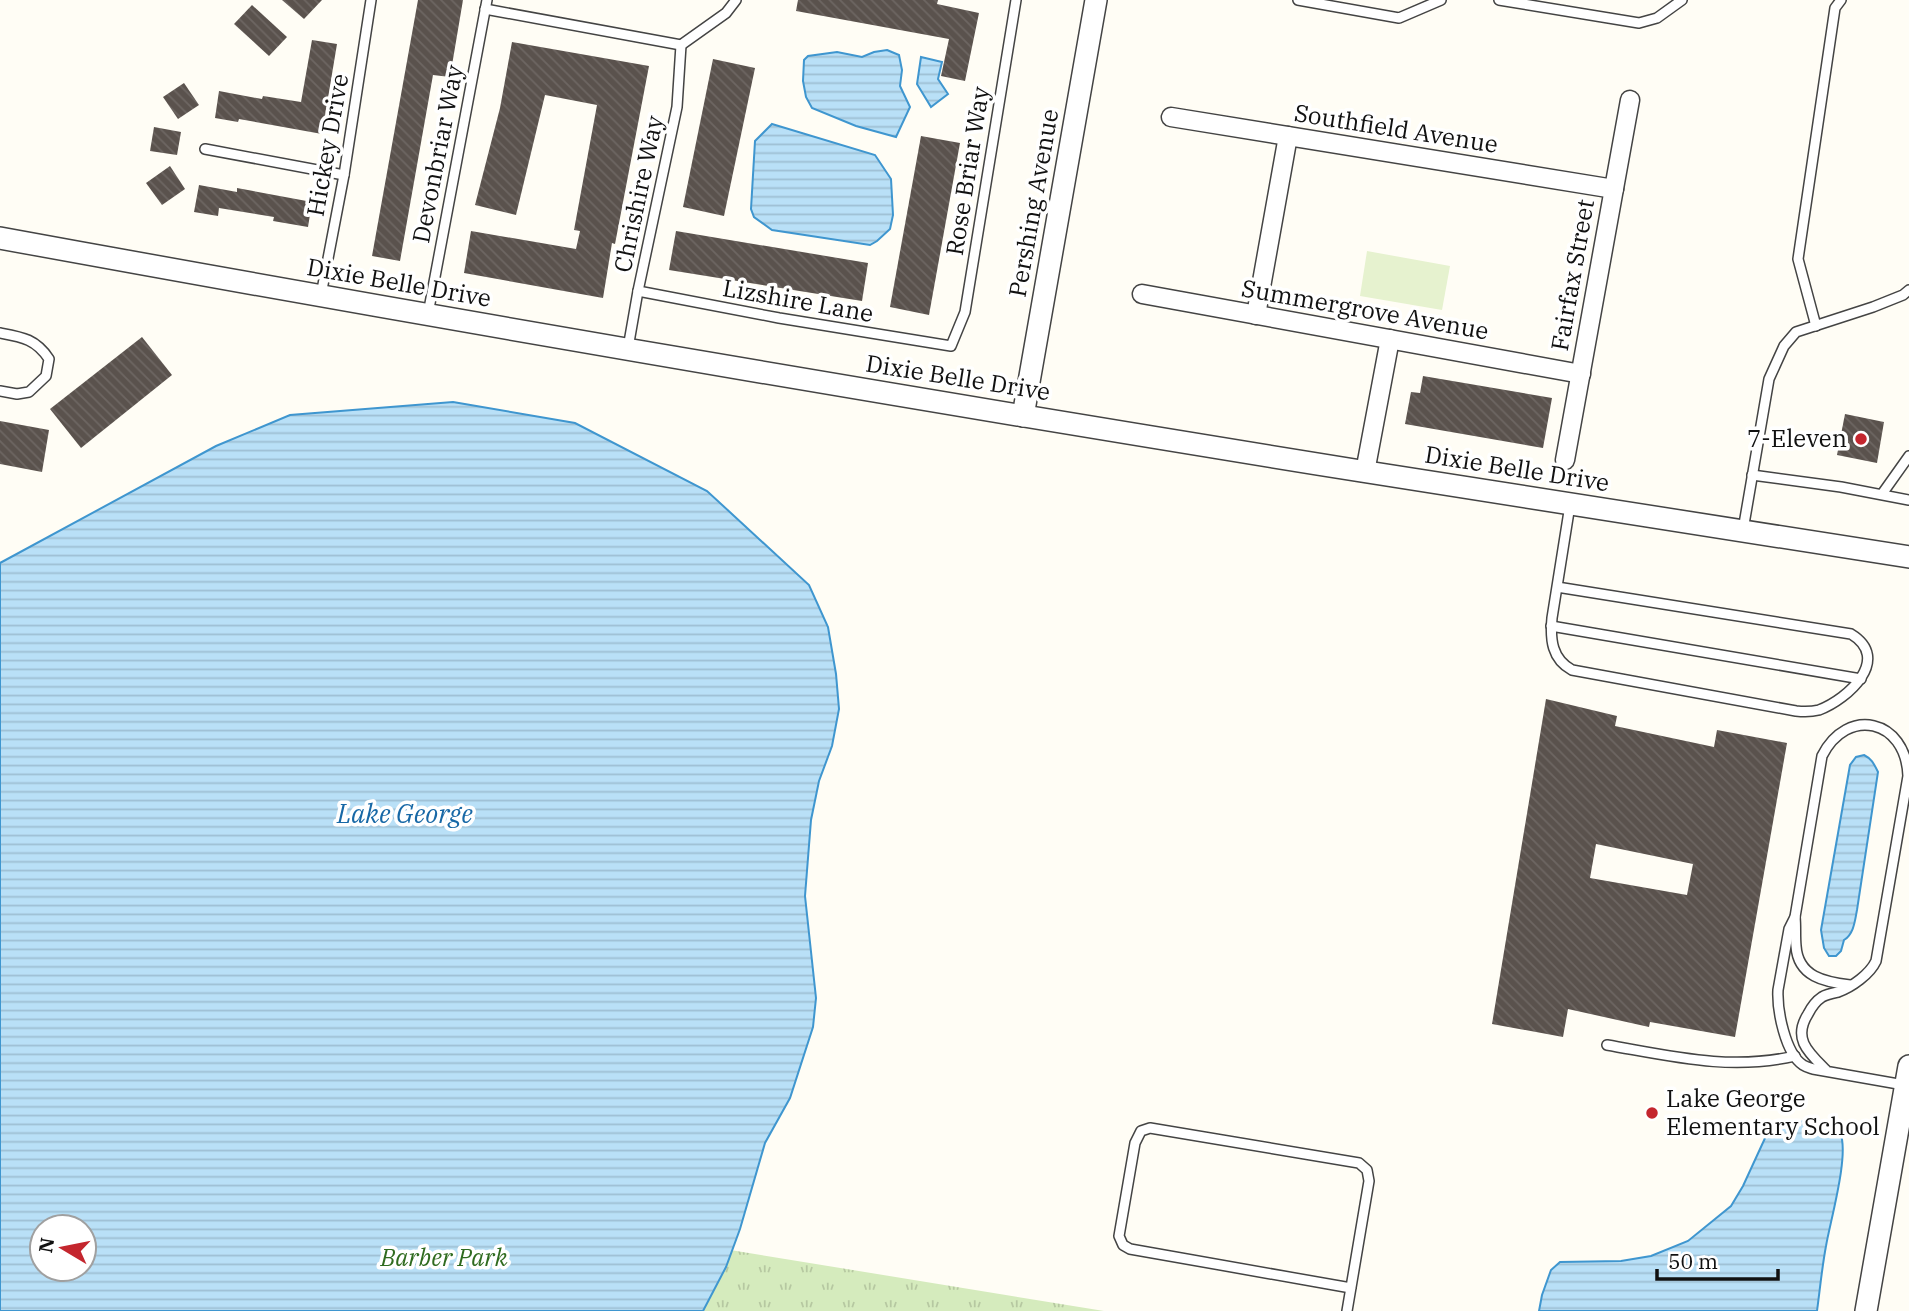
<svg xmlns="http://www.w3.org/2000/svg" width="1909" height="1311" viewBox="0 0 1909 1311" font-family="'IBM Plex Serif',serif">
<style>
.grass{fill:url(#grass-tufts)}
.pitch{fill:#e6f2cf}
.water{fill:url(#water-rules);stroke:#3f96cf;stroke-width:2;fill-rule:evenodd}
.building{fill:url(#building-back-hatch);fill-rule:evenodd}
.lines{fill:none;stroke-linecap:round;stroke-linejoin:round}
.service-casing{stroke:#444;stroke-width:12}
.minor-casing{stroke:#444;stroke-width:21}
.tertiary-casing{stroke:#444;stroke-width:24}
.service{stroke:#fff;stroke-width:9}
.minor{stroke:#fff;stroke-width:18}
.tertiary{stroke:#fff;stroke-width:21}
.poi-dot{fill:#c4262e;stroke:#fff;stroke-width:2.5}
.labels{text-anchor:middle;stroke-width:7;stroke-linejoin:round;paint-order:stroke}
.street-label{font-size:24px;fill:#111;stroke:#fff}
.poi-label{font-size:24px;fill:#111;stroke:#fff;text-anchor:end}
.park-label{font-size:24px;font-style:italic;fill:#2f6b1f;stroke:#fff}
.water-label{font-size:26px;font-style:italic;fill:#1768a6;stroke:#fff}
</style>
<defs>
<pattern id="grass-tufts" width="24" height="20" patternUnits="userSpaceOnUse" patternTransform="scale(1.75)"><rect width="24" height="20" fill="#d5ebbd"/><path d="M3 7l-1-3M5 7V3M7 7l1-3M15 17l-1-3M17 17v-4M19 17l1-3" fill="none" stroke="#b6c8a1"/></pattern>
<pattern id="water-rules" width="6" height="5" patternUnits="userSpaceOnUse" patternTransform="scale(1.75)"><rect width="6" height="5" fill="#b9e0f7"/><path d="M0 2.5h6" fill="none" stroke="#9ebfd3"/></pattern>
<pattern id="building-back-hatch" width="6" height="6" patternUnits="userSpaceOnUse" patternTransform="scale(1.75)"><rect width="6" height="6" fill="#5a524d"/><path d="M-1 5l2 2M0 0l6 6M5-1l2 2" fill="none" stroke="#6d6662"/></pattern>
</defs>
<rect width="100%" height="100%" fill="#fffdf5"/>
<polygon class="grass" points="399,1196 1104,1311 381,1311"/>
<polygon class="pitch" points="1367,251 1450,266 1442,310 1360,296"/>
<g class="water">
<polygon points="887,50 899,55 902,70 900,86 910,107 896,137 856,126 812,108 806,97 803,81 804,60 808,56 837,52 862,57 874,52"/>
<polygon points="921,57 942,62 938,79 948,94 931,107 917,84"/>
<polygon points="772,124 875,155 891,179 893,215 890,229 877,241 870,245 772,230 754,217 751,209 755,141"/>
<path d="M 453,402 L 575,423 L 707,491 L 809,585 L 828,627 L 836,674 L 839,709 L 832,746 L 819,781 L 811,820 L 805,896 L 816,998 L 813,1027 L 790,1098 L 765,1143 L 740,1229 L 726,1267 L 703,1311 L 0,1311 L 0,563 L 216,446 L 290,415 ZM 42,1227 L 84,1227 L 84,1269 L 42,1269 Z"/>
<path d="M 1864,755 C 1872,759 1874,764 1878,772 L 1857,910 C 1855,920 1854,934 1844,940 L 1841,951 L 1836,956 L 1829,956 L 1824,948 L 1821,930 L 1850,765 L 1856,757 Z"/>
<path d="M 1811,1120 C 1821,1122 1835,1123 1840,1133 C 1850,1153 1830,1222 1826,1246 C 1822,1267 1820,1289 1817,1311 L 1539,1311 L 1542,1295 L 1551,1270 L 1560,1262 L 1621,1261 L 1651,1256 L 1688,1241 L 1731,1206 L 1743,1186 L 1766,1136 L 1783,1125 Z"/>
</g>
<g class="building">
<polygon points="282,0 322,0 304,19"/>
<polygon points="418,0 463,0 450,77 433,75 400,261 372,256"/>
<polygon points="798,0 938,0 937,4 979,13 965,81 941,76 949,39 796,11"/>
<polygon points="252,5 287,37 269,56 234,24"/>
<polygon points="312,40 337,44 322,134 239,119 238,122 215,118 219,91 262,99 263,96 301,102"/>
<polygon points="512,42 649,66 615,244 612,243 603,298 464,273 471,231 576,249 580,231 574,230 597,105 545,95 516,215 475,205 500,108"/>
<polygon points="713,59 755,68 724,216 683,207"/>
<polygon points="184,83 199,105 178,119 163,97"/>
<polygon points="154,127 181,132 177,155 150,151"/>
<polygon points="921,136 960,143 929,315 890,307"/>
<polygon points="170,166 185,189 162,205 146,183"/>
<polygon points="199,185 237,192 237,188 312,202 308,227 273,221 274,217 219,208 218,216 194,212"/>
<polygon points="676,231 868,263 862,301 669,270"/>
<polygon points="142,337 172,375 81,448 50,409"/>
<polygon points="1423,376 1552,398 1543,448 1405,424 1411,392 1420,393"/>
<polygon points="1845,414 1884,422 1877,463 1837,455"/>
<polygon points="0,421 49,430 42,472 0,464"/>
<path d="M 1546,699 L 1617,716 L 1615,726 L 1714,747 L 1717,730 L 1787,743 L 1735,1037 L 1650,1022 L 1649,1027 L 1568,1009 L 1563,1037 L 1492,1024 ZM 1596,844 L 1693,864 L 1687,895 L 1590,878 Z"/>
</g>
<g class="lines">
<defs>
<g id="service">
<polyline points="1298,0 1399,18 1441,0"/>
<polyline points="1499,0 1639,23 1657,18 1682,0"/>
<polyline points="485,9 681,45 726,13 736,0"/>
<polyline points="205,149 344,175"/>
<polyline points="638,291 779,318 951,346 965,312 1016,0"/>
<polyline points="321,295 344,175 371,0"/>
<polyline points="428,314 487,0"/>
<polyline points="1816,326 1798,259 1835,8 1841,0"/>
<path d="M 0,333 C 22,337 36,339 49,359 L 46,376 L 29,392 L 17,394 L 0,391"/>
<polyline points="628,348 638,291 677,107 681,45"/>
<polyline points="1752,475 1841,487 1909,500"/>
<polyline points="1882,494 1909,456"/>
<polyline points="1743,530 1769,379 1784,346 1796,332 1873,307 1903,295 1909,290"/>
<path d="M 1557,587 L 1851,634 C 1892,659 1848,699 1819,710 C 1811,712 1804,712 1796,711 L 1572,670 C 1552,659 1550,640 1552,618 L 1570,505"/>
<polyline points="1551,626 1861,679"/>
<path d="M 1795,917 C 1796,927 1795,936 1796,946 C 1798,977 1825,982 1850,985"/>
<path d="M 1607,1045 C 1671,1056 1730,1071 1795,1056"/>
<path d="M 1826,1070 C 1809,1053 1792,1039 1808,1014 C 1811,1008 1816,1001 1822,997 C 1827,994 1833,993 1838,992 C 1852,987 1870,974 1876,961 L 1908,776 C 1906,719 1847,706 1822,756 L 1795,917 L 1789,929 L 1778,990 C 1777,1010 1785,1053 1803,1065 C 1806,1067 1810,1068 1813,1069 L 1904,1085"/>
<polyline points="1347,1311 1369,1181 1367,1170 1359,1163 1150,1128 1141,1131 1135,1143 1119,1236 1123,1245 1130,1249 1351,1288"/>
</g>
<g id="minor">
<polyline points="1171,117 1614,189"/>
<polyline points="1142,294 1581,374"/>
<polyline points="1256,315 1288,136"/>
<polyline points="1565,460 1630,100"/>
<polyline points="1365,472 1390,339"/>
</g>
<g id="tertiary">
<path d="M 0,238 C 453,321 907,398 1361,471 C 1544,501 1727,527 1909,557"/>
<polyline points="1023,416 1096,0"/>
<polyline points="1866,1311 1909,1066"/>
</g>
</defs>
<use href="#service" class="service-casing"/>
<use href="#minor" class="minor-casing"/>
<use href="#tertiary" class="tertiary-casing"/>
<use href="#service" class="service"/>
<use href="#minor" class="minor"/>
<use href="#tertiary" class="tertiary"/>
</g>
<g class="poi-dot">
<circle cx="1861" cy="439" r="7"/>
<circle cx="1652" cy="1113" r="7"/>
</g>
<g class="labels">
<g class="street-label">
<text transform="translate(1396 129) rotate(9)" y="8">Southfield Avenue</text>
<text transform="translate(328 145) rotate(-80)" y="8">Hickey Drive</text>
<text transform="translate(438 154) rotate(-79)" y="8">Devonbriar Way</text>
<text transform="translate(968 171) rotate(-81)" y="8">Rose Briar Way</text>
<text transform="translate(639 194) rotate(-78)" y="8">Chrishire Way</text>
<text transform="translate(1034 203) rotate(-80)" y="8">Pershing Avenue</text>
<text transform="translate(1573 275) rotate(-80)" y="8">Fairfax Street</text>
<text transform="translate(399 283) rotate(10)" y="8">Dixie Belle Drive</text>
<text transform="translate(798 301) rotate(10)" y="8">Lizshire Lane</text>
<text transform="translate(1365 310) rotate(10)" y="8">Summergrove Avenue</text>
<text transform="translate(958 378) rotate(9)" y="8">Dixie Belle Drive</text>
<text transform="translate(1517 469) rotate(9)" y="8">Dixie Belle Drive</text>
</g>
<g class="poi-label">
<text x="1847" y="447">7-Eleven</text>
<text x="1666" y="1107" text-anchor="start">Lake George<tspan x="1666" dy="28">Elementary School</tspan></text>
</g>
<g class="park-label">
<text x="444" y="1266">Barber Park</text>
</g>
<g class="water-label">
<text x="405" y="823">Lake George</text>
</g>
</g>
<g transform="translate(63 1248) rotate(280)"><circle r="33" fill="#ffffff" stroke="#a0a0a0" stroke-width="2"/>
<path d="M0-5L12 26L0 18L-12 26Z" fill="#c4262e"/>
<text y="-10" font-size="19" font-weight="bold" text-anchor="middle" fill="#111111">N</text>
</g>
<path d="M1657 1269v10h121v-10" fill="none" stroke="#111111" stroke-width="3.5"/>
<text x="1668" y="1269" font-size="21" fill="#111111" stroke="#ffffff" stroke-width="5" paint-order="stroke">50 m</text>
</svg>
